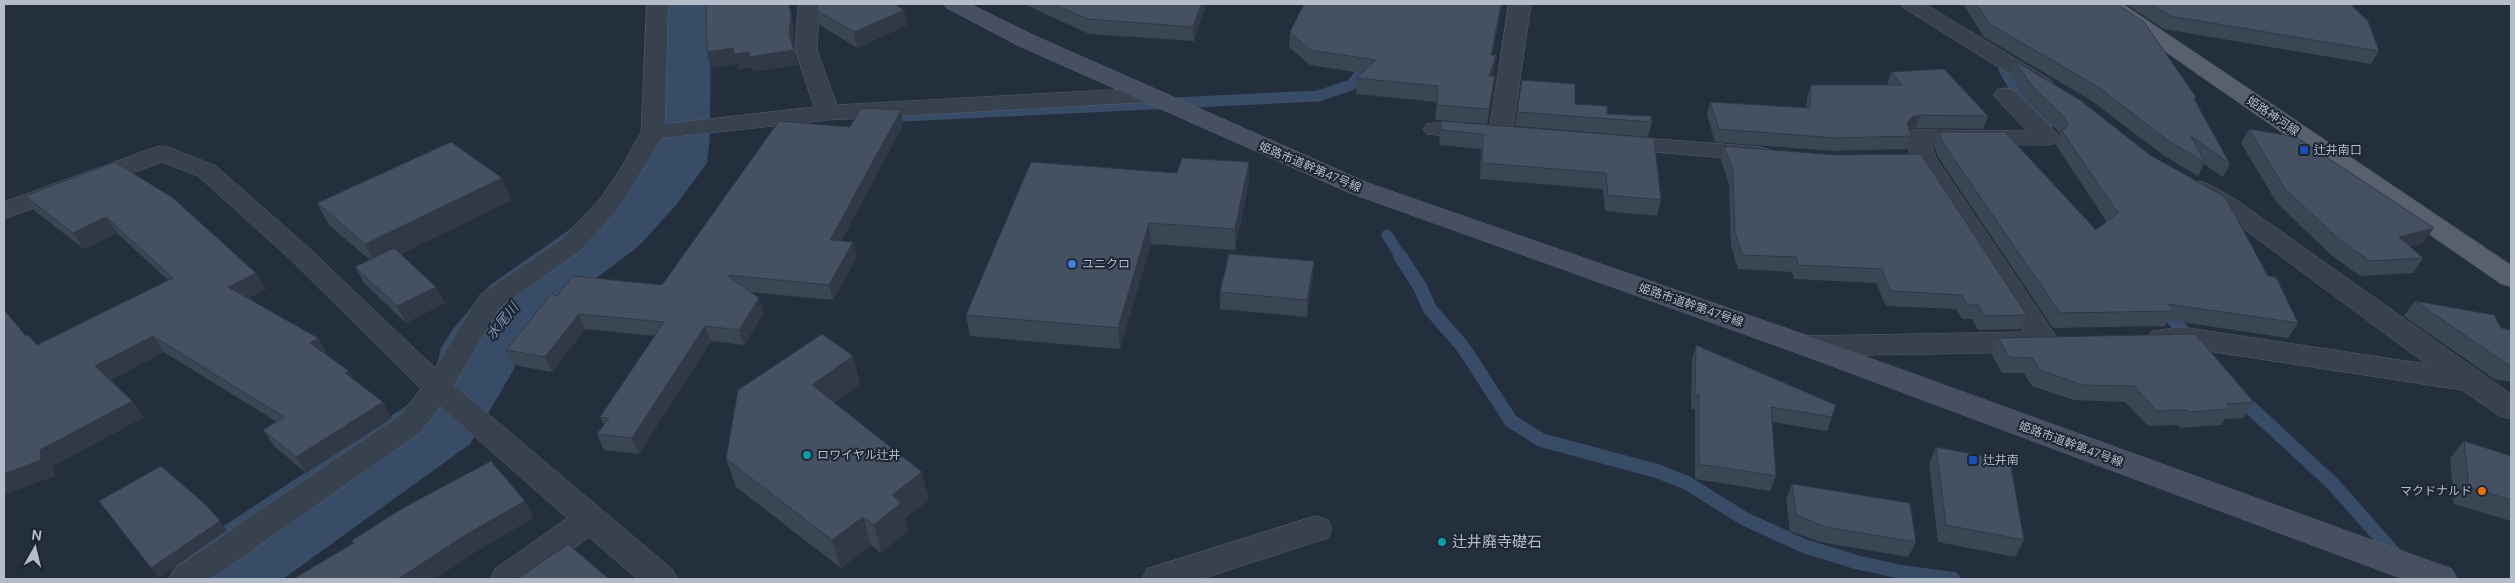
<svg xmlns="http://www.w3.org/2000/svg" width="2515" height="583" viewBox="0 0 2515 583" font-family="'DM Sans','Noto Sans JP',sans-serif">
<style>
.lines{fill:none;stroke-linecap:round;stroke-linejoin:round}
.stream-far1{stroke:#394c67;stroke-width:11}
.stream{stroke:#394c67;stroke-width:14}
.river{fill:#394c67;fill-rule:evenodd}
.street-casing{stroke:#565f6c;stroke-width:1}
.secondary-casing{stroke:#565f6c;stroke-width:1}
.primary-casing{stroke:#414a57;stroke-width:1}
.street{fill:#38414e;fill-rule:evenodd}
.secondary{fill:#465061;fill-rule:evenodd}
.primary{fill:#56606e;fill-rule:evenodd}
.wall{fill:#3b4654}
.shaded-wall{fill:#303945}
.building{fill:#455162;stroke:#303945}
.transit-dot{fill:#1a4fb4;stroke:#1d2633;stroke-width:2}
.shop-dot{fill:#3f7fe0;stroke:#1d2633;stroke-width:2}
.culture-dot{fill:#0f9aa8;stroke:#1d2633;stroke-width:2}
.food-dot{fill:#e8710a;stroke:#1d2633;stroke-width:2}
.labels{text-anchor:middle;stroke-width:4;stroke-linejoin:round;paint-order:stroke}
.street-label{font-size:12px;fill:#b4bcc9;stroke:#1d2633}
.poi-label{font-size:12px;fill:#b4bcc9;stroke:#1d2633;text-anchor:start}
.water-label{font-size:14px;font-style:italic;fill:#7c92b1;stroke:#1d2633}
.near-poi-label{font-size:15px;fill:#b4bcc9;stroke:#1d2633;text-anchor:start}
</style>
<rect width="100%" height="100%" fill="#242f3e"/>
<g class="lines">
<g class="stream-far1">
<polyline points="2004,69 2017,93 2051,122"/>
<polyline points="884,117 1318,96 1351,85 1365,68"/>
<polyline points="1387,235 1401,257"/>
</g>
<g class="stream">
<polyline points="1400,256 1420,287 1430,309 1463,347 1511,421 1541,440 1657,471 1687,483 1745,519 1804,546 1856,562 1901,572 1953,579"/>
<polyline points="2166,309 2190,341"/>
<polyline points="2239,397 2333,484 2417,579"/>
</g>
<polygon class="river" points="655,4 711,4 710,136 707,163 676,205 639,246 542,319 518,353 514,369 470,444 283,579 170,579 183,553 412,402 437,365 441,348 453,329 490,285 589,216 641,160 646,136"/>
<defs>
<g id="street">
<polygon points="647,4 668,4 665,124 814,107 795,50 798,4 819,4 817,50 837,105 1147,88 1155,90 1159,95 1155,100 1147,102 828,120 662,138 618,209 580,251 500,307 454,385 672,569 677,579 637,579 589,537 532,579 490,579 495,569 567,518 440,406 422,431 211,579 169,579 174,569 400,415 421,389 291,260 198,176 162,162 4,219 4,202 153,148 162,146 171,148 216,166 309,248 435,368 480,295 562,239 600,199 621,168 641,132"/>
<path d="M 1509,4 L 1531,4 L 1512,134 L 1508,139 L 1500,141 L 1492,139 L 1488,134 L 1478,139 L 1427,134 L 1423,129 L 1427,124 C 1444,120 1469,123 1486,127 L 1489,130 Z"/>
<polygon points="1900,4 1925,4 2051,80 2054,85 2051,90 2043,92 2035,90 1904,8"/>
<polygon points="2005,88 2013,90 2057,133 2060,138 2057,143 2048,145 1931,144 1936,158 2055,335 2059,342 2055,349 2045,352 1807,356 1797,353 1793,346 1797,339 1807,336 2024,332 1912,158 1904,137 1908,132 1916,130 2027,131 1993,95 1997,90"/>
<polygon points="1618,136 1760,147 1769,149 1772,154 1769,159 1760,161 1609,148 1606,143 1609,138"/>
<polygon points="2199,181 2208,184 2235,199 2511,394 2511,419 2500,416 2462,390 2182,347 2162,348 2152,345 2148,338 2152,331 2182,327 2426,364 2217,209 2190,194 2186,189 2190,184"/>
<polygon points="1316,516 1328,520 1332,529 1328,538 1201,579 1142,579 1147,569"/>
</g>
<polygon id="secondary" points="944,4 970,4 1033,35 1368,183 1817,339 2452,569 2457,579 2403,579 1797,353 1350,193 1017,45 947,8"/>
<polygon id="primary" points="2098,4 2123,4 2511,265 2511,287 2501,284 2102,8"/>
</defs>
<use href="#street" class="street-casing"/>
<use href="#secondary" class="secondary-casing"/>
<use href="#primary" class="primary-casing"/>
<use href="#street" class="street"/>
<use href="#secondary" class="secondary"/>
<use href="#primary" class="primary"/>
</g>
<g class="wall">
<polygon points="1024,4 1206,4 1194,41 1089,34"/>
<polygon points="1304,4 1502,4 1492,55 1494,71 1492,76 1493,91 1487,124 1435,120 1437,102 1356,94 1356,78 1362,73 1310,65 1289,47 1290,32"/>
<polygon points="1963,4 2117,4 2196,97 2195,100 2230,164 2223,177 2204,164 2198,176 2163,155 2092,101 1984,37"/>
<polygon points="2126,4 2350,4 2379,51 2371,64 2164,29"/>
<polygon points="816,10 904,10 907,25 857,48 820,25"/>
<polygon points="2015,61 2268,276 2298,323 2288,338 2168,320 2165,326 2053,328 1938,157 1934,146 1939,132 2096,230 2107,222 2056,145 2060,136 2059,132 2027,101 2009,74"/>
<polygon points="1891,72 1988,116 1983,129 1916,128 1909,130 1911,136 1906,149 1832,151 1715,142 1707,115 1710,102 1806,108 1807,98 1811,85 1887,85"/>
<polygon points="1522,80 1575,104 1607,114 1652,122 1648,137 1515,126"/>
<polygon points="1441,121 1654,138 1661,200 1657,216 1605,211 1603,189 1480,179 1481,149 1439,145"/>
<polygon points="903,125 841,241 857,257 833,300 750,292 759,298 763,314 744,345 711,341 639,454 604,450 597,434 604,424 600,417 655,336 585,329 552,372 514,365 506,350 557,296 662,285 850,127"/>
<polygon points="2249,129 2423,243 2410,246 2423,258 2413,273 2360,276 2331,255 2277,203 2241,143"/>
<polygon points="1724,146 2027,315 2020,329 1978,330 1972,319 1962,319 1956,309 1886,306 1876,283 1794,279 1792,272 1738,269 1731,246 1729,185 1721,160"/>
<polygon points="115,162 266,289 248,298 318,338 327,354 326,354 356,382 392,418 306,473 274,446 263,430 277,422 164,352 111,380 132,401 144,417 53,466 55,476 26,336 37,345 168,280 117,233 84,249 36,212 25,196"/>
<polygon points="1249,162 1249,182 1235,250 1151,244 1120,349 970,336 966,315"/>
<polygon points="511,200 401,254 445,303 406,323 364,283 355,267 370,260 329,225 317,203"/>
<polygon points="1314,261 1313,278 1307,317 1220,309 1220,292"/>
<polygon points="2415,301 2501,328 2511,330 2511,382 2494,379 2404,316"/>
<polygon points="1998,338 2254,402 2244,418 2225,419 2221,425 2180,428 2178,425 2148,426 2125,402 2074,400 2032,386 2024,373 2002,373 1991,353"/>
<polygon points="1696,345 1832,417 1827,431 1772,422 1776,476 1770,491 1695,479 1695,409 1691,409 1692,360"/>
<polygon points="853,356 860,384 834,403 929,500 905,518 908,531 881,553 871,545 841,568 736,487 726,459"/>
<polygon points="2464,441 2511,456 2511,521 2454,504 2450,458"/>
<polygon points="1936,447 2024,540 2015,557 1938,542 1929,464"/>
<polygon points="1792,484 1916,542 1908,557 1820,542 1790,531 1786,499"/>
</g>
<g class="shaded-wall">
<polygon points="787,4 790,4 794,30 793,50 789,35"/>
<polygon points="1201,4 1206,4 1194,41 1193,27"/>
<polygon points="1501,4 1502,4 1489,70 1491,55"/>
<polygon points="904,10 907,25 857,48 854,32"/>
<polygon points="733,48 749,52 794,50 798,65 753,72 752,68 738,70 737,64 711,68 707,52"/>
<polygon points="1496,55 1494,71 1487,91 1489,76"/>
<polygon points="1495,76 1493,91 1487,124 1489,109"/>
<polygon points="901,110 903,125 834,255 830,240"/>
<polygon points="1920,115 1916,128 1908,130 1907,123 1912,117"/>
<polygon points="1249,162 1249,182 1235,250 1235,229"/>
<polygon points="502,178 511,200 377,266 365,244"/>
<polygon points="106,217 117,233 84,249 73,233"/>
<polygon points="1149,223 1151,244 1120,349 1118,328"/>
<polygon points="2434,228 2423,243 2389,251 2399,237"/>
<polygon points="853,242 857,257 833,300 829,285"/>
<polygon points="1314,261 1313,278 1307,317 1307,300"/>
<polygon points="256,273 266,289 238,302 228,287"/>
<polygon points="436,287 445,303 406,323 397,306"/>
<polygon points="759,298 763,314 744,345 739,330"/>
<polygon points="579,314 585,329 552,372 545,357"/>
<polygon points="705,326 711,341 639,454 632,438"/>
<polygon points="153,336 164,352 107,382 95,366"/>
<polygon points="318,338 327,354 319,359 310,343"/>
<polygon points="853,356 860,384 820,413 812,385"/>
<polygon points="349,371 359,387 345,373"/>
<polygon points="132,401 144,417 53,466 55,476 4,495 4,474 40,450"/>
<polygon points="383,402 392,418 306,473 296,457"/>
<polygon points="922,472 929,500 905,518 908,531 881,553 874,525 892,495"/>
<polygon points="525,501 534,518 477,551 435,579 398,579 467,534"/>
<polygon points="863,517 871,545 841,568 832,540"/>
<polygon points="220,521 227,530 159,578 151,568"/>
</g>
<g class="building">
<polygon points="706,4 789,4 791,15 789,35 794,50 749,57 749,52 734,54 733,48 707,52"/>
<polygon points="817,4 894,4 904,10 854,32 816,10"/>
<polygon points="1053,4 1201,4 1193,27 1088,19"/>
<polygon points="1304,4 1501,4 1491,55 1496,55 1489,76 1495,76 1489,109 1437,105 1438,86 1356,78 1376,60 1310,50 1290,32"/>
<polygon points="1976,4 2117,4 2144,22 2196,97 2194,99 2230,164 2191,136 2205,162 2170,142 2098,87 1990,24"/>
<polygon points="2151,4 2350,4 2368,21 2379,51 2170,16"/>
<polygon points="2015,61 2080,100 2150,155 2225,197 2268,276 2276,277 2298,323 2168,304 2174,311 2060,313 1943,143 1939,132 2005,132 2096,230 2118,213 2062,131 2068,125 2065,118 2033,87"/>
<polygon points="1944,69 1988,116 1920,115 1912,117 1907,123 1911,136 1836,138 1719,129 1710,102 1810,108 1811,85 1902,85 1891,72"/>
<polygon points="1522,80 1575,84 1575,104 1607,106 1607,114 1651,116 1652,122 1517,112"/>
<polygon points="861,108 901,110 830,240 853,242 829,285 727,275 759,298 739,330 705,326 632,438 597,434 609,418 600,417 664,322 579,314 545,357 506,350 551,294 557,296 573,276 662,285 779,121 850,127"/>
<polygon points="1441,121 1654,138 1661,200 1608,195 1606,173 1482,163 1483,134 1441,130"/>
<polygon points="2249,129 2296,137 2434,228 2399,237 2423,258 2370,261 2340,240 2285,189"/>
<polygon points="451,142 502,178 365,244 317,203"/>
<polygon points="1724,146 1836,155 1921,154 2027,315 1984,316 1978,305 1968,305 1962,295 1891,291 1882,269 1799,265 1796,257 1742,255 1735,232 1733,171"/>
<polygon points="1182,158 1249,162 1235,229 1149,223 1118,328 966,315 1031,162 1177,173"/>
<polygon points="115,162 173,198 256,273 228,287 318,338 310,343 349,371 345,373 383,402 296,457 263,430 284,417 153,336 95,366 132,401 40,450 41,460 4,474 4,310 26,336 28,335 37,345 173,278 106,217 73,233 25,196"/>
<polygon points="394,248 436,287 397,306 355,267"/>
<polygon points="1229,254 1314,261 1307,300 1220,292"/>
<polygon points="2415,301 2494,315 2501,328 2511,330 2511,365 2507,364"/>
<polygon points="822,334 853,356 812,385 922,472 892,495 901,503 874,525 863,517 832,540 726,459 738,390"/>
<polygon points="2195,334 2254,402 2227,404 2231,409 2189,412 2187,410 2157,411 2134,386 2082,385 2040,370 2032,358 2009,357 1998,338"/>
<polygon points="1696,345 1836,405 1832,417 1771,407 1776,476 1699,464 1699,395 1695,394"/>
<polygon points="2464,441 2511,456 2511,500 2469,487"/>
<polygon points="1936,447 2010,461 2024,540 1946,525"/>
<polygon points="491,461 525,501 467,534 398,579 293,579 354,543 351,541 403,508"/>
<polygon points="161,466 207,506 220,521 151,568 99,501"/>
<polygon points="1792,484 1910,503 1916,542 1826,527 1796,515"/>
<polygon points="568,544 609,579 517,579"/>
</g>
<g class="transit-dot">
<rect x="2299" y="145" width="10" height="10" rx="2.5"/>
<rect x="1968" y="455" width="10" height="10" rx="2.5"/>
</g>
<circle class="shop-dot" cx="1072" cy="264" r="5"/>
<g class="culture-dot">
<circle cx="807" cy="455" r="5"/>
<circle cx="1442" cy="542" r="5"/>
</g>
<circle class="food-dot" cx="2482" cy="491" r="5"/>
<g class="labels">
<g class="street-label">
<text transform="translate(2273 116) rotate(34)" y="4">姫路神河線</text>
<text transform="translate(1310 167) rotate(23)" y="4">姫路市道幹第47号線</text>
<text transform="translate(1691 305) rotate(19)" y="4">姫路市道幹第47号線</text>
<text transform="translate(2071 444) rotate(20)" y="4">姫路市道幹第47号線</text>
</g>
<g class="poi-label">
<text x="2314" y="154">辻井南口</text>
<text x="1082" y="268">ユニクロ</text>
<text x="817" y="459">ロワイヤル辻井</text>
<text x="1983" y="464">辻井南</text>
<text x="2472" y="495" text-anchor="end">マクドナルド</text>
</g>
<g class="water-label">
<text transform="translate(502 321) rotate(-51)" y="5">水尾川</text>
</g>
<g class="near-poi-label">
<text x="1452" y="547">辻井廃寺礎石</text>
</g>
</g>
<rect width="2515" height="583" fill="none" stroke="#b4bcc9" stroke-width="10"/>
<g transform="translate(35 548) rotate(8)" stroke="#1d2633" stroke-width="4" paint-order="stroke">
<path d="M0-4L9 19L0 12L-9 19Z" fill="#b4bcc9"/>
<text y="-8" font-size="14" font-weight="bold" text-anchor="middle" fill="#b4bcc9">N</text>
</g>
</svg>
